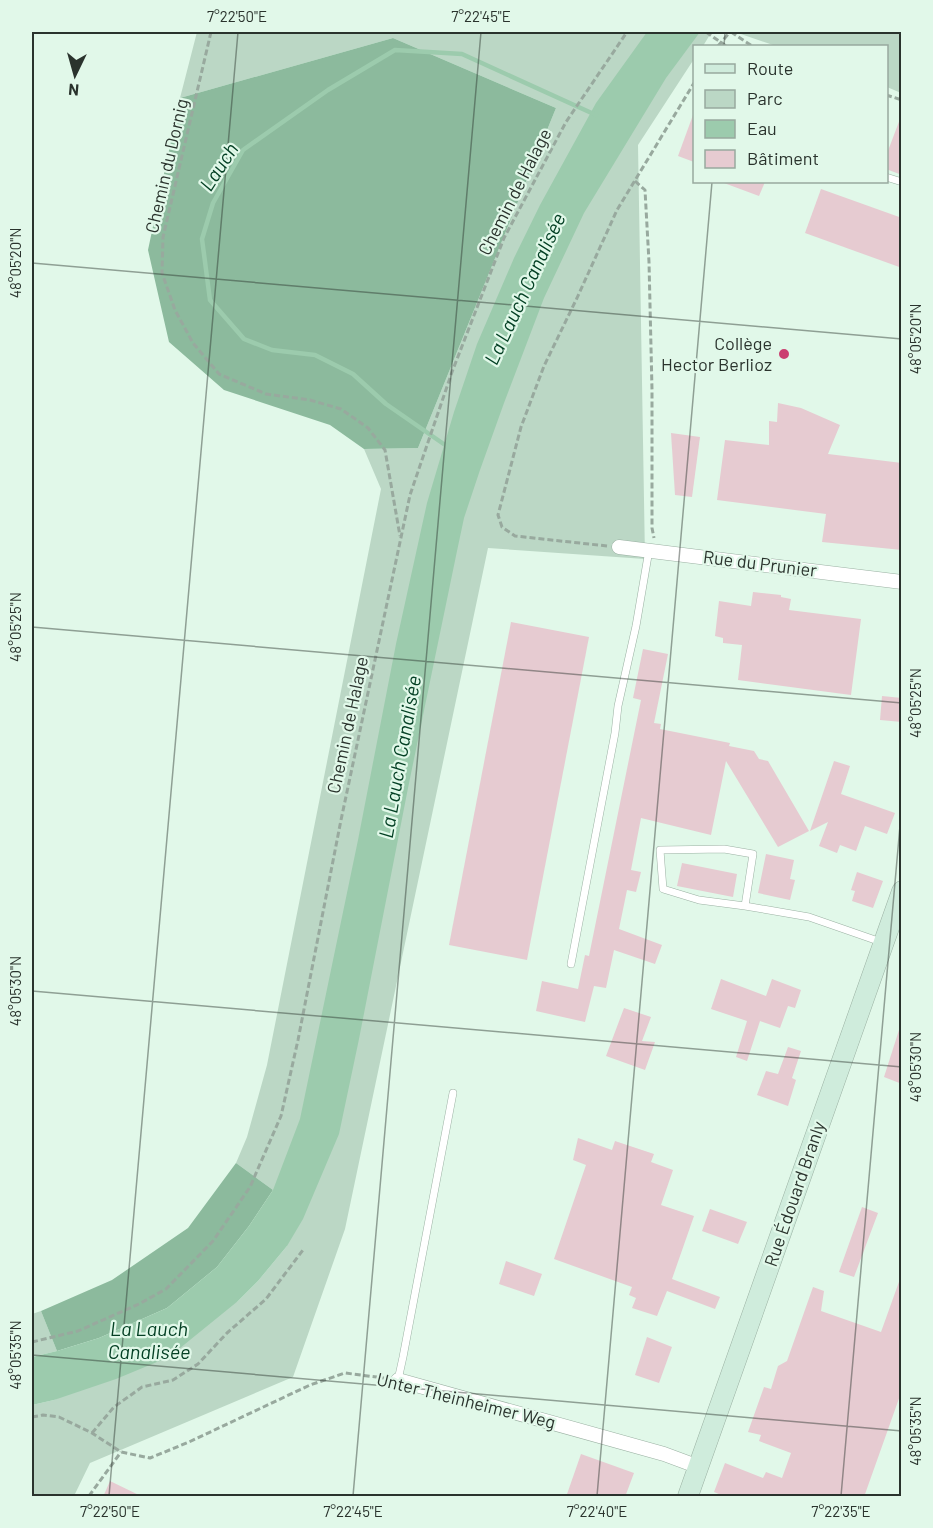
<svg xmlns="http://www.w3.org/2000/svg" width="933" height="1528" viewBox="0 0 933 1528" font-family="Barlow,sans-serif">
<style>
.green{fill:#bbd7c5}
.forest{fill:#8cba9d}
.water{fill:#9ccbad}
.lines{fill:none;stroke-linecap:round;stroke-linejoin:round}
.stream{stroke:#9ccbad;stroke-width:4.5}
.building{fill:#e6cbd1}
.lane-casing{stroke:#9bb1a3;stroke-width:8}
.street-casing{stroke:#9bb1a3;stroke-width:15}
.secondary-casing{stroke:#9bb1a3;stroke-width:21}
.path{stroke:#98a99e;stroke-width:3;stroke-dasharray:6 3;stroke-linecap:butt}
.lane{stroke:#fff;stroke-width:7}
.street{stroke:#fff;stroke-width:14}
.secondary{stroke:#cfecdc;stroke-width:20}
.path-bridge{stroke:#98a99e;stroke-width:3;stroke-dasharray:6 3;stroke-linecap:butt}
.ticks{fill:none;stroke:#2a332d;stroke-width:1.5;stroke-opacity:0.45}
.poi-dot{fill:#cb3f71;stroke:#e1f8e9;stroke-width:2}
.labels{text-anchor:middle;stroke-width:4.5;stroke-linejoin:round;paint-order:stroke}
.street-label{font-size:18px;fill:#2a332d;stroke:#e1f8e9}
.poi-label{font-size:18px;fill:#2a332d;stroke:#e1f8e9;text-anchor:end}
.water-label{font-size:20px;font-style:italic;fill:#044024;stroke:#e1f8e9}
.neatline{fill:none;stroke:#2a332d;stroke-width:2}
.ticks-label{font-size:15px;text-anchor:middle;fill:#2a332d}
</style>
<rect width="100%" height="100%" fill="#e1f8e9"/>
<g class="green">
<polygon points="197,32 708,32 711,33 703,46 694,46 694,59 638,145 645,559 488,548 345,1229 293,1377 90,1463 74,1496 32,1496 32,1405 54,1400 238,1301 258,1281 287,1246 273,1190 236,1163 247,1137 267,1065 381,489 364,449 418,448 556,108 393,38 180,98"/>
<polygon points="735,32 901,32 901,93 887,87 886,46 776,46"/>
<polygon points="41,1311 57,1351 32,1357 32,1314"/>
</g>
<g class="forest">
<polygon points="393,38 556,108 418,448 364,449 330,425 224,390 169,342 148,250 180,98"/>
<polygon points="236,1163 273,1190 249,1226 217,1267 167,1308 99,1338 57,1351 41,1311 112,1280 188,1228"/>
</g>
<polygon class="water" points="647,32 700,32 666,78 584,213 544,298 504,403 480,470 464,518 457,551 408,788 359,1039 339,1134 303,1219 287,1246 258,1281 238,1301 169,1357 116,1379 54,1400 32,1405 32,1357 57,1351 99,1338 167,1308 217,1267 249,1226 273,1190 300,1119 358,840 396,644 427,503 454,412 477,344 514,258 540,205 596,103"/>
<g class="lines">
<polyline class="stream" points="448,447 386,404 353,374 315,355 272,350 244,339 210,300 202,239 213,203 243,150 328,90 395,50 462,54 596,115"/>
</g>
<g class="building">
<polygon points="693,115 694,115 694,162 678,156"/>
<polygon points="900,119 902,119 902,175 886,169 886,156"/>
<polygon points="725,182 765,182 759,196 724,183"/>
<polygon points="821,189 902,218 902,268 805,233"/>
<polygon points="778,403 801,408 840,425 828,454 902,463 902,550 822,542 826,514 717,500 725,440 769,445 769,421 777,422"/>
<polygon points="671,433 700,437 692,497 675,495"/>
<polygon points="753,592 781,595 781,597 791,599 789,610 861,619 851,695 738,680 742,645 723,643 723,638 715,636 719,601 751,606"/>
<polygon points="511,622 589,637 527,960 449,945"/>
<polygon points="643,649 668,654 654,723 661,724 660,729 730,743 729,746 754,751 759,759 768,761 809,831 778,847 726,761 711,835 641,818 631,870 641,872 636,892 627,890 619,929 662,945 655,964 614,950 606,988 594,986 585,1022 536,1011 542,981 578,989 585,955 589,956 641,700 633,698"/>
<polygon points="882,696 902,698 902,722 880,720"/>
<polygon points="834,761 850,766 841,794 895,813 887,834 865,826 856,851 840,845 837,853 819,846 828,822 810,831"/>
<polygon points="766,854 794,860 790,879 795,880 790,900 758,893"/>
<polygon points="682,863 737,874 733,897 677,886"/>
<polygon points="857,872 883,881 873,908 852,901 855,891 851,890"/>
<polygon points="721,979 766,996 772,979 801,990 795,1008 788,1006 780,1028 760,1021 747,1061 736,1057 747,1021 711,1009"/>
<polygon points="624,1008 651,1017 642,1041 655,1042 645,1070 606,1056"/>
<polygon points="899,1030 902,1030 902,1084 884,1077"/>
<polygon points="788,1047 801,1051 792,1078 796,1080 788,1106 757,1095 766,1071 778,1074"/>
<polygon points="578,1138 612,1150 615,1141 654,1154 651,1162 673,1170 661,1205 694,1216 672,1279 720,1297 715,1309 667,1291 657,1316 632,1308 636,1298 629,1295 632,1287 554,1259 586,1165 573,1160"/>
<polygon points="862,1207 878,1213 854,1277 839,1272"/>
<polygon points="710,1209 747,1222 738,1244 702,1231"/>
<polygon points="506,1261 542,1274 534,1296 499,1284"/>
<polygon points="900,1279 902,1279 902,1390 864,1497 726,1497 714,1492 725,1463 763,1478 766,1472 782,1478 791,1453 759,1441 761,1435 748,1432 764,1387 771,1389 778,1366 787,1361 813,1287 824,1291 821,1311 881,1332"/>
<polygon points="647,1337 672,1347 659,1383 635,1375"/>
<polygon points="581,1454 634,1473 625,1497 566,1497"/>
<polygon points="110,1481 143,1497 103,1497"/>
</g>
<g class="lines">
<defs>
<g id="lane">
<polyline points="886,177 902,182"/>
<polyline points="745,906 699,900 663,889 660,850 724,849 753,854 745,906 809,917 881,942"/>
<polyline points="571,964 615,733 618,706 636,626 649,550"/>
<polyline points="398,1380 403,1357 453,1093"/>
</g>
<g id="street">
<polyline points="619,547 902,582"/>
<polyline points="398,1380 664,1454 699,1467"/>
</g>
<polyline id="secondary" points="688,1496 902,891"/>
</defs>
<use href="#lane" class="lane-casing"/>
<use href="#street" class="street-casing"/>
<use href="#secondary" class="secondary-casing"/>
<g class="path">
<polyline points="211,32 163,237 162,273 175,310 193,343 219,374 266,394 310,400 341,409 368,428 385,450 400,536"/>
<polyline points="731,32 752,46"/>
<polyline points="718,46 730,32"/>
<polyline points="886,95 902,100"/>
<polyline points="635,181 645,190 649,262 652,390 652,528 654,538"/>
<polyline points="607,546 515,536 502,527 498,515 521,427 544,366 577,298 617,210 694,83"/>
<polyline points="32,1342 78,1331 139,1304 166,1289 213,1241 250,1187 281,1116 298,1040 341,820 410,495 452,372 504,238 566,122 627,32"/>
<polyline points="32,1417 43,1415 59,1417 92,1433 121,1452 150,1458 189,1442 310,1385 345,1373 384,1378"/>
<polyline points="92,1433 114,1407 142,1387 173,1380 198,1364 227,1333 266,1299 303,1250"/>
<polyline points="89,1496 121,1452"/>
</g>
<use href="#lane" class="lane"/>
<use href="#street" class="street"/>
<use href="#secondary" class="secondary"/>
<polyline class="path-bridge" points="706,32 726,46"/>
</g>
<path class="ticks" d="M 724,46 L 725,32M 32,263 L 902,339M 32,627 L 902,703M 32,991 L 902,1067M 32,1355 L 902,1431M 109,1496 L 238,32M 353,1496 L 481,32M 597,1496 L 712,182M 841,1496 L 902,803"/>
<circle class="poi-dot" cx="784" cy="354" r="6"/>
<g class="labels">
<g class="street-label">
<text transform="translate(167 166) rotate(-77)" y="6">Chemin du Dornig</text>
<text transform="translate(515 192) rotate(-63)" y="6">Chemin de Halage</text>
<text transform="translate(760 564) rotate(7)" y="6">Rue du Prunier</text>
<text transform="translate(348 725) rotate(-78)" y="6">Chemin de Halage</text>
<text transform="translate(795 1194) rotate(-71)" y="6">Rue Édouard Branly</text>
<text transform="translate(466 1401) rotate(14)" y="6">Unter Theinheimer Weg</text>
</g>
<g class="poi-label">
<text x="772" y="350">Collège<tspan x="772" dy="21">Hector Berlioz</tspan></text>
</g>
<g class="water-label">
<text transform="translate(219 167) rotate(-57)" y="7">Lauch</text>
<text transform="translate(525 289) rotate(-65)" y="7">La Lauch Canalisée</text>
<text transform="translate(400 757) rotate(-80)" y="7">La Lauch Canalisée</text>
<text x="149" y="1336">La Lauch<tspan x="149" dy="23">Canalisée</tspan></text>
</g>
</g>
<rect width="933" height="1528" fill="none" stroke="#e1f8e9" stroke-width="66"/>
<rect x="693" y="45" width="195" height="138" fill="#e1f8e9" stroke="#98a99e" stroke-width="1.5"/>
<rect x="705" y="64" width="30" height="9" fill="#cfecdc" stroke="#98a99e" stroke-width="1.5"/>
<text x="747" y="75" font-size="18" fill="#2a332d">Route</text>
<rect x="705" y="90" width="30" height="18" fill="#bbd7c5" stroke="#98a99e" stroke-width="1.5"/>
<text x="747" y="105" font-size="18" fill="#2a332d">Parc</text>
<rect x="705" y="120" width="30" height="18" fill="#9ccbad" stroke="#98a99e" stroke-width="1.5"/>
<text x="747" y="135" font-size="18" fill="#2a332d">Eau</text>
<rect x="705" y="150" width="30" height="18" fill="#e6cbd1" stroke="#98a99e" stroke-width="1.5"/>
<text x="747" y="165" font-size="18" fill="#2a332d">Bâtiment</text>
<g transform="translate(75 75) rotate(185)" stroke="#e1f8e9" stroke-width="4.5" paint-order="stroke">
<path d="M0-4.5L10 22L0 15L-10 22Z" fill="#2a332d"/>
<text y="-9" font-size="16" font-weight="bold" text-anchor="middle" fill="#2a332d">N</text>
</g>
<rect x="33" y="33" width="867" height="1462" class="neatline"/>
<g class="ticks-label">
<text x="237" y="22">7°22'50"E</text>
<text x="481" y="22">7°22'45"E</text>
<text transform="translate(16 263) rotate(-90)" y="5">48°05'20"N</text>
<text transform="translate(916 339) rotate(-90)" y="5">48°05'20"N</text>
<text transform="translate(16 627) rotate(-90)" y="5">48°05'25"N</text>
<text transform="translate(916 703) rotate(-90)" y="5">48°05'25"N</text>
<text transform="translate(16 991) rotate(-90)" y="5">48°05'30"N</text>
<text transform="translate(916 1067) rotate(-90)" y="5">48°05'30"N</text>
<text transform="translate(16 1355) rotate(-90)" y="5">48°05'35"N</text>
<text transform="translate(916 1431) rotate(-90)" y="5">48°05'35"N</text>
<text x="110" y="1517">7°22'50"E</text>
<text x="353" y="1517">7°22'45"E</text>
<text x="597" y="1517">7°22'40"E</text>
<text x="841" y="1517">7°22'35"E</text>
</g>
</svg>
